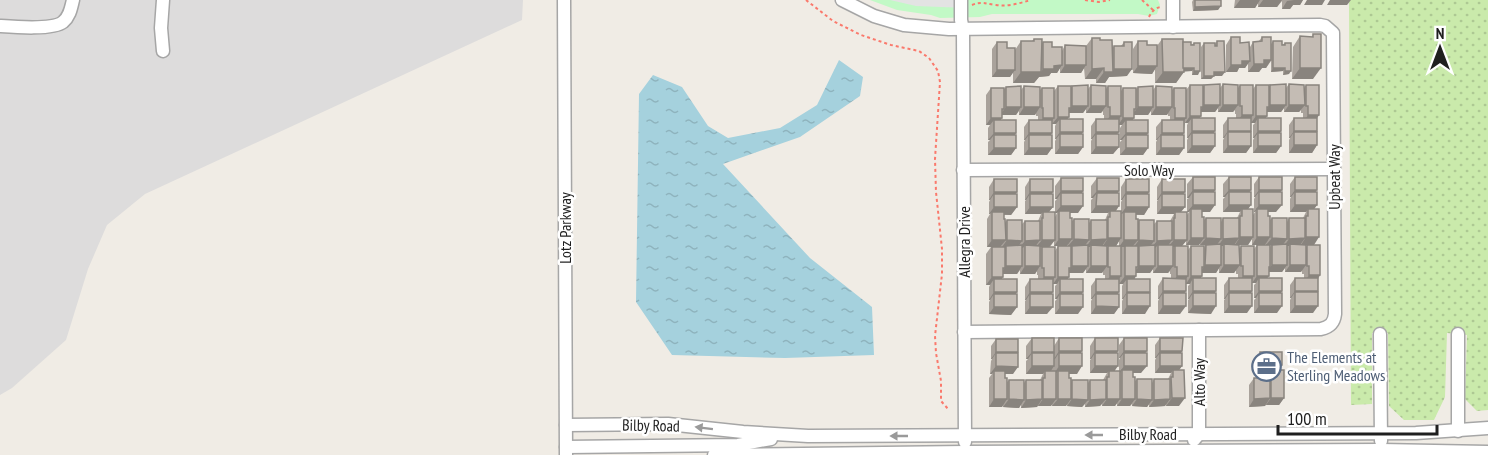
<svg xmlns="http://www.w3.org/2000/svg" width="1488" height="455" viewBox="0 0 1488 455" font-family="'PT Sans Narrow',sans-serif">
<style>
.residential{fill:#dddcdc}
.grass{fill:url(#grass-dots)}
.park{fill:#c2f9c6}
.parking{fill:#e3e3e3}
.water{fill:url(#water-ripples)}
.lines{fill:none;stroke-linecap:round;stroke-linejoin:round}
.minor-casing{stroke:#a6a6a6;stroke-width:15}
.path{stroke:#fa796c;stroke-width:2;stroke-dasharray:3 3;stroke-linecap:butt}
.minor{stroke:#fff;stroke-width:12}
.wall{fill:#a9a29b;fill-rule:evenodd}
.shaded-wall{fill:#89847e}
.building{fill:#c4bcb4;stroke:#89847e;stroke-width:1.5}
.oneway{fill:#9a9a9a}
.labels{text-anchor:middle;stroke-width:5;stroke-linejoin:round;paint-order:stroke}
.street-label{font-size:16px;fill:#1f1f1f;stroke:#fff}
.service-label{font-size:16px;fill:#4e5e75;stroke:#fff;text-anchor:start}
</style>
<defs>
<pattern id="grass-dots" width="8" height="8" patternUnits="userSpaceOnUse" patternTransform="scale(1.5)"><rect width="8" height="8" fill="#caeaab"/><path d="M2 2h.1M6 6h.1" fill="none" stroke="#adc893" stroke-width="1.8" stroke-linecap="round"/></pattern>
<pattern id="water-ripples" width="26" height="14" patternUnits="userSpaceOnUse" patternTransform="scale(1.5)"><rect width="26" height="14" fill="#a5d1dd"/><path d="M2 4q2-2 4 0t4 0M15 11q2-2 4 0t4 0" fill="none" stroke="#8eb3bd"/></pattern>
</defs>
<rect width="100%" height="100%" fill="#f0ece5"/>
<polygon class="residential" points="0,0 523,0 522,20 145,194 107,225 88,269 66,340 12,388 0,395"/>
<polygon class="grass" points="1349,0 1488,0 1488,410 1477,411 1465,399 1467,335 1447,333 1445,397 1434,420 1404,420 1389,406 1388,333 1372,333 1372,404 1351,405"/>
<polygon class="park" points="870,0 1158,0 1160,5 1157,14 1149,16 1138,14 992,14 980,17 940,18 931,15 897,10"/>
<polygon class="parking" points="890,0 967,0 967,8 916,6"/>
<polygon class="water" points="839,60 863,77 860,96 800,137 723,164 810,258 872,307 874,355 785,358 672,355 636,302 639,94 653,75 682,87 708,126 728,138 780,128 817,105"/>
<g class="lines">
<defs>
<g id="minor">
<polyline points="564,0 566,455"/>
<path d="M 842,0 L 874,16 L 904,25 L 949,29 L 1320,25 L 1325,26 L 1333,33 L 1335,314 C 1334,323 1330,327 1321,329 L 964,332"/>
<polyline points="961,0 961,20 963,30 965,442"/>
<polyline points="1173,0 1173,27"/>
<path d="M 0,26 C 14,27 53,30 63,22 C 70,16 71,8 73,0"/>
<polyline points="163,51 161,28 163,0"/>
<polyline points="963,170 1334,169"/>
<polyline points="1380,334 1381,441"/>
<polyline points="566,425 668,424 743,432 808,436 1416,433 1488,428"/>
<polyline points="1458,431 1458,334"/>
<polyline points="1194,440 1199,434 1199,330"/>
<polyline points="566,447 738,445 771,439"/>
<polyline points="714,455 965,452 1381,450 1488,452"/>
</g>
</defs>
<use href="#minor" class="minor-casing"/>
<g class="path">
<polyline points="806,0 833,21 861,35 891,45 919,51 929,58 938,71 940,82 935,159 936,192 942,249 942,274 935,336 936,353 941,381 941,401 949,410"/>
<polyline points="1085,0 1099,2 1110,0"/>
<polyline points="1142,0 1153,10"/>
<path d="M 972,5 C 981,1 987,4 996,5 C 1008,7 1020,3 1031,0"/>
<path d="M 1149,17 C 1152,11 1156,7 1162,7"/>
</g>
<use href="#minor" class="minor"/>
</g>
<g class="wall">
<polygon points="1193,0 1221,0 1218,10 1193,11 1192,2"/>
<polygon points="1235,0 1303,0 1300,5 1293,5 1290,9 1282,9 1282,1 1277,7 1258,7 1258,3 1255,8 1234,8"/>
<polygon points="1313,34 1313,79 1292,79 1293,47 1300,36 1312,37"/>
<polygon points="1231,37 1240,43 1250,47 1253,42 1259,41 1262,37 1271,44 1273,41 1282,45 1285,43 1289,74 1283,75 1283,71 1271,72 1271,61 1266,68 1262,68 1259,72 1248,72 1248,63 1245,68 1239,68 1237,72 1226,72 1226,45"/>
<polygon points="1092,38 1100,40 1112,48 1114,46 1121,46 1124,42 1127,76 1109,77 1105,83 1096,83 1096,79 1085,79 1084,68 1081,73 1060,73 1060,68 1057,73 1051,73 1049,76 1039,77 1034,83 1013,83 1013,72 1010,77 992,77 992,49 997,42 1007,48 1015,50 1021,41 1032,41 1034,39 1042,43 1043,42 1052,47 1062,51 1065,45 1086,46"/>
<polygon points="1162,39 1183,42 1191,45 1194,43 1198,75 1192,75 1192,71 1184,71 1176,83 1155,83 1155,69 1152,74 1133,73 1133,49 1138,41 1147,45 1157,46"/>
<polygon points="1217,41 1222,76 1214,76 1211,79 1201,79 1201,47 1204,43 1215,44"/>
<polygon points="1223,84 1238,88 1240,85 1253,89 1256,85 1269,87 1270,85 1286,88 1289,84 1304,88 1306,85 1319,115 1317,118 1316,132 1317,145 1312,153 1289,153 1289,140 1290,138 1289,138 1289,125 1294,118 1303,118 1303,113 1301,113 1301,110 1299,112 1284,112 1284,108 1281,112 1267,112 1267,116 1266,118 1281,131 1280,133 1281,146 1276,153 1253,153 1253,140 1254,138 1253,138 1253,125 1255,123 1251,123 1250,132 1251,146 1246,153 1223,153 1223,140 1224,138 1223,138 1223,125 1228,118 1236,118 1236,114 1235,114 1235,110 1233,112 1218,112 1218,108 1215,112 1201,112 1201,116 1200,118 1214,133 1215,146 1210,153 1187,153 1187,140 1188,138 1187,138 1187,125 1188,123 1185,123 1183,135 1184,148 1179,155 1156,155 1156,142 1157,140 1156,140 1156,127 1162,120 1170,120 1170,116 1168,116 1168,112 1167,115 1151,115 1151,111 1148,115 1134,115 1133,120 1148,133 1147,135 1148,148 1143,155 1120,155 1120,142 1122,140 1120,140 1120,128 1122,125 1119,125 1117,134 1119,147 1113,154 1091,154 1091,141 1092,139 1091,139 1091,126 1096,119 1104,119 1104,115 1103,115 1103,111 1101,113 1086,113 1086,109 1083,113 1069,113 1067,119 1083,132 1081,134 1083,147 1078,154 1055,154 1055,141 1056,139 1055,139 1055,126 1056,124 1052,124 1051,135 1052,148 1047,155 1024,155 1024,142 1025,140 1024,140 1024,127 1029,120 1038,120 1038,116 1036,116 1036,112 1035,115 1019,115 1019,111 1016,115 1002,115 1001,120 1016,133 1015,135 1016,148 1011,155 988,155 988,142 990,140 988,140 988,128 990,125 986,125 986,95 991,88 1004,89 1006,87 1021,90 1024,86 1040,90 1042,88 1054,91 1058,86 1071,88 1072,86 1088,89 1091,85 1106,89 1108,86 1121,91 1123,88 1136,89 1138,87 1153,90 1156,86 1172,90 1174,88 1186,90 1190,85 1203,87 1204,85 1220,88"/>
<path d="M 1193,177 L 1215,190 L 1214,192 L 1210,212 L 1202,212 L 1202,217 L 1204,220 L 1206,218 L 1221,222 L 1223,218 L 1237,218 L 1240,212 L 1223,212 L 1223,199 L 1225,197 L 1223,197 L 1223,184 L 1229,177 L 1250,192 L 1248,209 L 1253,215 L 1255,212 L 1254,212 L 1254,199 L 1255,197 L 1254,197 L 1254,184 L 1259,177 L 1282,190 L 1280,192 L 1276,212 L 1268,212 L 1268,216 L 1270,220 L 1272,218 L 1287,222 L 1289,218 L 1303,218 L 1306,212 L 1290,212 L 1290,199 L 1291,197 L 1290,197 L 1290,184 L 1295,177 L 1316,192 L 1317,205 L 1314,209 L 1314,245 L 1305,245 L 1306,248 L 1307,245 L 1320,275 L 1318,279 L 1317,292 L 1313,313 L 1290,313 L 1290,300 L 1291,298 L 1290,298 L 1290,285 L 1295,278 L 1304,278 L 1304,274 L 1302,274 L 1302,270 L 1301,272 L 1285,272 L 1285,268 L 1282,272 L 1269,272 L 1269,276 L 1267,278 L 1282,291 L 1281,293 L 1277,313 L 1254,313 L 1254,300 L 1256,298 L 1254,298 L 1254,285 L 1256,283 L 1252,283 L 1252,291 L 1251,293 L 1247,313 L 1224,313 L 1224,300 L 1225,299 L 1224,299 L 1224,285 L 1229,278 L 1238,278 L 1238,274 L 1236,274 L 1236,270 L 1234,273 L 1219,273 L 1219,268 L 1216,273 L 1202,273 L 1201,278 L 1215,293 L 1211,314 L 1188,313 L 1188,300 L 1189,299 L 1188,299 L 1188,286 L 1190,284 L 1186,284 L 1180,314 L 1158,314 L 1158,301 L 1159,299 L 1158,299 L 1158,286 L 1163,278 L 1171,278 L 1171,274 L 1170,274 L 1170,271 L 1168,273 L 1153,273 L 1153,269 L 1150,273 L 1136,273 L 1135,279 L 1149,293 L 1145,314 L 1122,314 L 1122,301 L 1123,299 L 1122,299 L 1122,286 L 1123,284 L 1119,284 L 1119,279 L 1118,294 L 1119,307 L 1114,314 L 1091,314 L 1091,301 L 1092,299 L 1091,299 L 1091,286 L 1096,279 L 1105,279 L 1105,275 L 1103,275 L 1103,271 L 1102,273 L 1086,273 L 1086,269 L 1083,273 L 1069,273 L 1068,279 L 1082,294 L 1078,314 L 1055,314 L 1055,301 L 1057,299 L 1055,299 L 1055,286 L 1057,284 L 1053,284 L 1047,314 L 1025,314 L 1025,301 L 1026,300 L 1025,300 L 1025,287 L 1030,279 L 1038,279 L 1038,275 L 1037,275 L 1037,271 L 1035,274 L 1020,274 L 1020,270 L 1017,274 L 1003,274 L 1002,279 L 1017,292 L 1015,294 L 1017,307 L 1011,315 L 989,314 L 989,302 L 990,300 L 989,300 L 989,287 L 990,285 L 986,285 L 986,254 L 991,247 L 987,247 L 987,219 L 990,214 L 989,214 L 989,202 L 990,200 L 989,200 L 989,187 L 994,179 L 1017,192 L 1015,194 L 1017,207 L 1011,215 L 1004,215 L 1004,219 L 1005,223 L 1007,220 L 1022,224 L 1025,221 L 1038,221 L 1041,214 L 1025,214 L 1025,201 L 1026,200 L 1025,200 L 1025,187 L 1030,179 L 1051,194 L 1053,207 L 1049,212 L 1055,217 L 1057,213 L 1055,213 L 1055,201 L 1057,199 L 1055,199 L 1055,186 L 1061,178 L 1083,191 L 1082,193 L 1078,213 L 1070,213 L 1070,218 L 1072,221 L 1074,219 L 1089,223 L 1091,220 L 1105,220 L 1108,213 L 1091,213 L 1091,200 L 1093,198 L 1091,198 L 1091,186 L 1097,178 L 1118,193 L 1119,206 L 1116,211 L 1121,211 L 1121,202 L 1122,200 L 1121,200 L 1121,187 L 1126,179 L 1149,192 L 1147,194 L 1149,207 L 1144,215 L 1136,215 L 1136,219 L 1138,223 L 1139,220 L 1154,224 L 1157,221 L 1170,221 L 1174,214 L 1157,214 L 1157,201 L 1158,200 L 1157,200 L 1157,187 L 1162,179 L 1183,194 L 1185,207 L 1181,212 L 1187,215 L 1189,212 L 1187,212 L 1187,199 L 1189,198 L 1187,198 L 1187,184 ZM 1252,239 L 1252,245 L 1265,245 L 1266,243 L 1266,245 L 1271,245 L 1270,247 L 1257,245 L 1254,249 L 1241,246 L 1240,248 L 1234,245 L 1235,243 L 1235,245 L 1248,245 ZM 1054,241 L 1054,246 L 1068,244 L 1068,246 L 1058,246 L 1055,251 L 1050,247 ZM 1119,241 L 1119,246 L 1108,246 L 1107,249 L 1107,246 L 1116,246 ZM 1186,241 L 1186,245 L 1199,245 L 1200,243 L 1200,245 L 1205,245 L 1204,248 L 1191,246 L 1188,250 L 1182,246 Z"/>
<polygon points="1032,338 1054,346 1059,338 1081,353 1077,374 1069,374 1069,378 1071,382 1072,380 1088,383 1090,380 1103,380 1107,373 1090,373 1090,360 1091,359 1090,359 1090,346 1095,338 1117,353 1115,371 1119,371 1119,360 1120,358 1119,358 1119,345 1124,338 1145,353 1141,373 1133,373 1133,377 1135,381 1137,379 1152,383 1154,379 1168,379 1171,373 1155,373 1155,360 1156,358 1155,358 1155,345 1160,338 1182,351 1181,353 1182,366 1179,370 1179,406 1166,406 1166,404 1165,406 1149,407 1149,404 1147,407 1132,406 1132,404 1130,406 1117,406 1117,403 1115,406 1102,406 1102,404 1100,406 1085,407 1085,404 1082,407 1067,406 1067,404 1066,406 1052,406 1052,404 1051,406 1038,406 1038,405 1037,407 1021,408 1021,404 1019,408 1003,407 1003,405 1002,407 989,407 989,378 992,374 990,374 991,361 992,359 991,359 991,346 996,339 1017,353 1013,374 1005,374 1005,378 1007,382 1009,380 1024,383 1026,380 1040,380 1043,374 1026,374 1026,361 1028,359 1026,359 1026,346"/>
<polygon points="1260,352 1282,365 1279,370 1284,398 1279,405 1266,405 1266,404 1265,406 1249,407 1249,385 1254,378 1268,379 1268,377 1271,373 1254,373 1254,360"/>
</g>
<g class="shaded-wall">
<polygon points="1240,0 1260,0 1255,8 1234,8"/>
<polygon points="1263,0 1282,0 1277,7 1258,7"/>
<polygon points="1294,0 1303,0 1300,5 1293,5 1290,9 1282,9 1287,1"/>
<polygon points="1307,0 1325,0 1322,5 1304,5"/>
<polygon points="1330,0 1351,0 1347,5 1327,5"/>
<polygon points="1221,6 1218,10 1193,11 1195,7"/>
<polygon points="1264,60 1271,60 1266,68 1262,68 1259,72 1248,72 1254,64"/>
<polygon points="1242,61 1250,61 1245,68 1239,68 1237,72 1226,72 1231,65"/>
<polygon points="1062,65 1057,73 1051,73 1049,76 1039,77 1034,83 1013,83 1021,72 1041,72 1043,69 1054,66"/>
<polygon points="1065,65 1086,65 1081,73 1060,73"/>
<polygon points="1138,66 1157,66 1152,74 1133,73"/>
<polygon points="1104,68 1096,79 1085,79 1092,69"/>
<polygon points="1183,68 1194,68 1192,71 1180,72"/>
<polygon points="1273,68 1285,68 1283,71 1271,72"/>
<polygon points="1300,68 1321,68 1313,79 1292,79"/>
<polygon points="1114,69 1132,69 1127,76 1109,77 1105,83 1096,83 1104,72 1112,72"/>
<polygon points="997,70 1015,70 1010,77 992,77"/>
<polygon points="1194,71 1200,71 1198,75 1192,75"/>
<polygon points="1285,71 1291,71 1289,74 1283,75"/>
<polygon points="1163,72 1184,72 1176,83 1155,83"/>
<polygon points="1214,72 1225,72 1222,76 1211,76"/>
<polygon points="1204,76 1214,76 1211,79 1201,79"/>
<polygon points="1204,105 1220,105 1215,112 1199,112"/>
<polygon points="1223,105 1238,105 1233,112 1218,112"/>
<polygon points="1270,105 1286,105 1281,112 1265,112"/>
<polygon points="1289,105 1305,105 1299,112 1284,112"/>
<polygon points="1072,106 1088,106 1083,113 1067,113"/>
<polygon points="1091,106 1106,106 1101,113 1086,113"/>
<polygon points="1006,107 1021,107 1016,115 1000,115"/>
<polygon points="1024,107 1040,107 1035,115 1019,115"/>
<polygon points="1138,107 1153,107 1148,115 1132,115"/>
<polygon points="1156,107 1172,107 1167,115 1151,115"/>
<polygon points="1242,115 1253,115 1248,123 1236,123"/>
<polygon points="1308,115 1319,115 1314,123 1303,123"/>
<polygon points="1110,116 1121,116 1116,124 1104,124"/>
<polygon points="1190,116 1201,116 1196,123 1192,118 1188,123 1185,123"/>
<polygon points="1256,116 1267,116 1262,123 1258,118 1255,123 1251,123"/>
<polygon points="1058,117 1069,117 1064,124 1060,119 1056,124 1052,124"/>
<polygon points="991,118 1002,118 997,125 994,120 990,125 986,125"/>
<polygon points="1043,118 1054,118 1049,125 1038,125"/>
<polygon points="1123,118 1134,118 1129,125 1126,120 1122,125 1118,125"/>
<polygon points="1175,118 1186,118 1181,125 1170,125"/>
<polygon points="1192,131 1215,131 1210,138 1192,133 1188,138 1187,138"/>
<polygon points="1228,131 1251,131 1246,138 1228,132 1224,138 1223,138"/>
<polygon points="1258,131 1281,131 1276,138 1258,133 1254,138 1253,138"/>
<polygon points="1294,131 1317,131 1312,138 1294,132 1290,138 1289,138"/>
<polygon points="1060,132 1083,132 1078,139 1060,134 1056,139 1055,139"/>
<polygon points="1096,132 1119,132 1113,139 1096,134 1092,139 1091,139"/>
<polygon points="994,133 1016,133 1011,140 994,135 990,140 988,140"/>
<polygon points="1029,133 1052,133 1047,140 1029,135 1025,140 1024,140"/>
<polygon points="1126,133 1148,133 1143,140 1126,135 1122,140 1120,140"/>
<polygon points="1162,133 1184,133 1179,140 1161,135 1157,140 1156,140"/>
<polygon points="1294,145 1317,145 1312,153 1289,153"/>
<polygon points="1192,146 1215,146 1210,153 1187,153"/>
<polygon points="1228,146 1251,146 1246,153 1223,153"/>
<polygon points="1258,146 1281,146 1276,153 1253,153"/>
<polygon points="1060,147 1083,147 1078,154 1055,154"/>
<polygon points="1096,147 1119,147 1113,154 1091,154"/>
<polygon points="994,148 1016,148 1011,155 988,155"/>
<polygon points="1029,148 1052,148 1047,155 1024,155"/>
<polygon points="1126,148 1148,148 1143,155 1120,155"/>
<polygon points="1161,148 1184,148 1179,155 1156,155"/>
<polygon points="1193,190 1215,190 1210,198 1193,192 1189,198 1187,198"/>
<polygon points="1229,190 1251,190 1246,197 1229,192 1225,197 1223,197"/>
<polygon points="1259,190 1282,190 1276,197 1259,192 1255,197 1254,197"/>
<polygon points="1295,190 1317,190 1312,197 1295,192 1291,197 1290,197"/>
<polygon points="1061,191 1083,191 1078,199 1061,193 1057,199 1055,199"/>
<polygon points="1097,191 1119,191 1114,198 1097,193 1093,198 1091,198"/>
<polygon points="994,192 1017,192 1011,200 994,194 990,200 989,200"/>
<polygon points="1030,192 1053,192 1047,200 1030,194 1026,200 1025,200"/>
<polygon points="1126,192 1149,192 1144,200 1126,194 1122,200 1121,200"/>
<polygon points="1162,192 1185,192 1179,200 1162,194 1158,200 1157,200"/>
<polygon points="1193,205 1215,205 1210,212 1191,212 1191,209 1189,212 1187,212"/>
<polygon points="1229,205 1251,205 1246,212 1242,209 1240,212 1223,212"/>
<polygon points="1259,205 1282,205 1276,212 1257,212 1257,209 1255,212 1254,212"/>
<polygon points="1295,205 1317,205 1312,212 1308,209 1306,212 1290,212"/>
<polygon points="1061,206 1083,206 1078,213 1059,213 1059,211 1057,213 1055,213"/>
<polygon points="1096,206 1119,206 1114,213 1110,211 1108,213 1091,213"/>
<polygon points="994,207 1017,207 1011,215 992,214 992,212 990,214 989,214"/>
<polygon points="1030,207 1053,207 1047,214 1043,212 1041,214 1025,214"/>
<polygon points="1126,207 1149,207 1144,215 1124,214 1124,212 1122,214 1121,214"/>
<polygon points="1162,207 1185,207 1179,214 1175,212 1174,214 1157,214"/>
<polygon points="1240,237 1253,237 1248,245 1235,245"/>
<polygon points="1257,237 1270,237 1265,245 1252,245"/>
<polygon points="1306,237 1319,237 1314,245 1301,245"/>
<polygon points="1108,238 1121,238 1116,246 1103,246"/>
<polygon points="1191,238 1204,238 1199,245 1186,245"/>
<polygon points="1206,238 1221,239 1216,246 1200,245"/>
<polygon points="1239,238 1234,245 1224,244 1223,246 1218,246 1223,239"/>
<polygon points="1272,238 1287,239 1282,246 1266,245"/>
<polygon points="1305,238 1300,245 1290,244 1289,246 1284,246 1289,239"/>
<polygon points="1059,239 1072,239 1067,246 1054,246"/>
<polygon points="1074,239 1089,240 1084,247 1068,246"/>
<polygon points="1107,239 1102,246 1091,245 1090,247 1086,247 1091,240"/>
<polygon points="992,240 1006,240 1000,247 987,247"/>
<polygon points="1007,240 1022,241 1017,248 1002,247"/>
<polygon points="1040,240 1035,247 1025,245 1023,248 1019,248 1025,241"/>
<polygon points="1042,240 1055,240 1049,247 1036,247"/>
<polygon points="1124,240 1138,240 1132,247 1119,247"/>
<polygon points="1139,240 1154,241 1149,248 1139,246 1138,248 1134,247"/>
<polygon points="1172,240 1167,247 1158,245 1155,248 1151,248 1157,241"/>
<polygon points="1174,240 1187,240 1181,247 1168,247"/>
<polygon points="1205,265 1221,265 1216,273 1200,273"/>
<polygon points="1224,265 1240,265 1234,273 1219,273"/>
<polygon points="1272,265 1287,265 1282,272 1266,272"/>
<polygon points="1290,265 1306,265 1301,272 1285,272"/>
<polygon points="1006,266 1022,266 1017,274 1001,274"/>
<polygon points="1025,266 1040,266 1035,274 1020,274"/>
<polygon points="1072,266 1088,266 1083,273 1067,273"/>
<polygon points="1091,266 1107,266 1102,273 1086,273"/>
<polygon points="1139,266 1155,266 1150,273 1134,273"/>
<polygon points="1158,266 1173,266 1168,273 1153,273"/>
<polygon points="1309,275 1320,275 1315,283 1304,283"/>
<polygon points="1110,276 1121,276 1116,284 1105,284"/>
<polygon points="1125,276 1136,276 1131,284 1127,279 1123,284 1119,284"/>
<polygon points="1177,276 1188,276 1183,284 1171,284"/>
<polygon points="1191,276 1202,276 1197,284 1193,278 1190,284 1186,284"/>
<polygon points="1243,276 1254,276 1249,283 1238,283"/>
<polygon points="1257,276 1269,276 1263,283 1259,278 1256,283 1252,283"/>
<polygon points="992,277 1003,277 998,285 994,279 990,285 986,285"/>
<polygon points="1044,277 1055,277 1050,284 1038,284"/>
<polygon points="1058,277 1069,277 1064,284 1060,279 1057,284 1053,284"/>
<polygon points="1163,291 1186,291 1180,299 1163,293 1159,299 1158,299"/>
<polygon points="1193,291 1216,291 1211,299 1193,293 1189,299 1188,299"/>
<polygon points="1229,291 1252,291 1247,299 1229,293 1225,299 1224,299"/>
<polygon points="1259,291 1282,291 1277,298 1259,293 1256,298 1254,298"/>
<polygon points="1295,291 1318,291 1313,298 1295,292 1291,298 1290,298"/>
<polygon points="994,292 1017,292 1012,300 994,294 990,300 989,300"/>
<polygon points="1030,292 1053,292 1047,300 1030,294 1026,300 1025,300"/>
<polygon points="1060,292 1083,292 1078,299 1060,294 1057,299 1055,299"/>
<polygon points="1096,292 1119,292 1114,299 1096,294 1092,299 1091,299"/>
<polygon points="1127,292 1150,292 1145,299 1127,293 1123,299 1122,299"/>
<polygon points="1096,306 1119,307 1114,314 1091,314"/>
<polygon points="1127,306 1150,306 1145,314 1122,314"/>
<polygon points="1163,306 1186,306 1180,314 1158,314"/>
<polygon points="1193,306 1216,306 1211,314 1188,313"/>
<polygon points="1229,306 1252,306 1247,313 1224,313"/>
<polygon points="1259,306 1282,306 1277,313 1254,313"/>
<polygon points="1295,306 1318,306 1313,313 1290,313"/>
<polygon points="994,307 1017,307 1011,315 989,314"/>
<polygon points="1030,307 1053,307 1047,314 1025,314"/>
<polygon points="1060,307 1083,307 1078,314 1055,314"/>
<polygon points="1059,351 1082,351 1077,359 1059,353 1055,359 1054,359"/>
<polygon points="1095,351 1118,351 1113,359 1095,353 1091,359 1090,359"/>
<polygon points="1124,351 1147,351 1141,358 1124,353 1120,358 1119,358"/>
<polygon points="1160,351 1182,351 1177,358 1160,353 1156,358 1155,358"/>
<polygon points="996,352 1018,352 1013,359 996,353 992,359 991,359"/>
<polygon points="1032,352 1054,352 1049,359 1032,353 1028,359 1026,359"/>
<polygon points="1260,365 1282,365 1277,373 1273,370 1271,373 1254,373"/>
<polygon points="996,366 1018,367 1013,374 994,374 994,371 992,374 990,374"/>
<polygon points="1032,366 1054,366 1049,374 1045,371 1043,374 1026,374"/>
<polygon points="1059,366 1082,366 1077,374 1058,374 1058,371 1055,374 1054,374"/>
<polygon points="1095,366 1118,366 1113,373 1109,371 1107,373 1090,373"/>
<polygon points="1124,366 1147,366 1141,373 1122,373 1122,370 1120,373 1119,373"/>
<polygon points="1160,366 1182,366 1177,373 1173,370 1171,373 1155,373"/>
<polygon points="1172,398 1185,398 1179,406 1166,406"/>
<polygon points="1270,398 1265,406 1249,407 1254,399"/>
<polygon points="1271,398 1284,398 1279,405 1266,405"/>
<polygon points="994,399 1007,399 1002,407 989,407"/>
<polygon points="1009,399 1024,400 1019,408 1003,407"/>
<polygon points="1042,399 1037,407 1021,408 1026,400"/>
<polygon points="1043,399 1056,399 1051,406 1038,406"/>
<polygon points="1058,399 1071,399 1066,406 1052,406"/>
<polygon points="1072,399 1088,400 1082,407 1067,406"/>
<polygon points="1106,399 1100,406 1085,407 1090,400"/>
<polygon points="1107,399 1120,399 1115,406 1102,406"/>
<polygon points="1122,399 1135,399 1130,406 1117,406"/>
<polygon points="1137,399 1152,400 1147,407 1132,406"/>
<polygon points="1170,399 1165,406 1149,407 1154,400"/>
</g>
<g class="building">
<polygon points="1195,0 1221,0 1221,6 1195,7"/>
<polygon points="1313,34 1321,34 1321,68 1300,68 1300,36 1313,37"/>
<polygon points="1231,37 1240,37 1240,43 1249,42 1250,61 1242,61 1242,65 1231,65"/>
<polygon points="1262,37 1271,37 1271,60 1264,60 1264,64 1254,64 1253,42 1262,41"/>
<polygon points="1092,38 1100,38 1100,40 1112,40 1113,72 1104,72 1104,68 1092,69"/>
<polygon points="1034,39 1042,39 1041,72 1021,72 1021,41 1034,41"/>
<polygon points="1162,39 1183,39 1184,72 1163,72"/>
<polygon points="1138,41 1147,41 1147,45 1157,45 1157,66 1138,66"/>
<polygon points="1217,41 1224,41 1225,72 1214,72 1214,76 1204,76 1204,43 1215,43 1215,46 1217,46"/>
<polygon points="1273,41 1282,41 1282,45 1285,45 1285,43 1291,43 1291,71 1285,71 1285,68 1273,68"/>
<polygon points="997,42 1007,42 1007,48 1015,48 1015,70 997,70"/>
<polygon points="1043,42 1052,42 1052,47 1062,47 1062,65 1054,66 1054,69 1043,69"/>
<polygon points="1124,42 1132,42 1132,69 1114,69 1114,46 1124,46"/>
<polygon points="1183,42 1191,42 1191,45 1194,45 1194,43 1200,43 1200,71 1194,71 1194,68 1183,68"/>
<polygon points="1065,45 1086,46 1086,65 1065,65"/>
<polygon points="1220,84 1220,105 1204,105 1204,85"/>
<polygon points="1223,84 1238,85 1238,105 1223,105"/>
<polygon points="1286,84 1286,105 1270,105 1270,85"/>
<polygon points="1289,84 1304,85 1305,105 1289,105"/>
<polygon points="1088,85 1088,106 1072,106 1072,86"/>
<polygon points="1091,85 1106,86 1106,106 1091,106"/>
<polygon points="1190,85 1203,85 1203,107 1201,107 1201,116 1190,116"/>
<polygon points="1240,85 1253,85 1253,115 1242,115 1242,106 1240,106"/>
<polygon points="1256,85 1269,85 1269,107 1267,107 1267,116 1256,116"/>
<polygon points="1306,85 1319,85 1319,115 1308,115 1308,106 1306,106"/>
<polygon points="1021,86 1021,107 1006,107 1006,87"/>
<polygon points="1024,86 1040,87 1040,107 1024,107"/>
<polygon points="1058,86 1071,86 1071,108 1069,108 1069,117 1058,117"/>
<polygon points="1108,86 1121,86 1121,116 1110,116 1110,107 1108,107"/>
<polygon points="1153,86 1153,107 1138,107 1138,87"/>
<polygon points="1156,86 1172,87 1172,107 1156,107"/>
<polygon points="991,88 1004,88 1004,109 1002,109 1002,118 991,118"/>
<polygon points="1042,88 1054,88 1054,118 1043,118 1043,108 1042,108"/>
<polygon points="1123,88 1136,88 1136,109 1134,109 1134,118 1123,118"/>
<polygon points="1174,88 1186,88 1186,118 1175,118 1175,108 1174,108"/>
<rect x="1192" y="118" width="23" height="13"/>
<rect x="1228" y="118" width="23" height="13"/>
<rect x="1258" y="118" width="23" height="13"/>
<rect x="1294" y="118" width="23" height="13"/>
<rect x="1060" y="119" width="23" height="13"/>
<rect x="1096" y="119" width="23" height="13"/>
<rect x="994" y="120" width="22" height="13"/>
<rect x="1029" y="120" width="23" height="13"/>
<rect x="1126" y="120" width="22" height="13"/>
<rect x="1162" y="120" width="22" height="13"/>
<rect x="1228" y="132" width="23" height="14"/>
<rect x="1294" y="132" width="23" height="13"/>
<rect x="1192" y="133" width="23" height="13"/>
<rect x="1258" y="133" width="23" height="13"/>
<rect x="1060" y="134" width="23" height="13"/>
<rect x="1096" y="134" width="23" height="13"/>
<rect x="994" y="135" width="22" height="13"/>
<rect x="1029" y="135" width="23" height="13"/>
<rect x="1126" y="135" width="22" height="13"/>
<rect x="1161" y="135" width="23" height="13"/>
<rect x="1193" y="177" width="22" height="13"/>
<rect x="1229" y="177" width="22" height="13"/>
<rect x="1259" y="177" width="23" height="13"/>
<rect x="1295" y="177" width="22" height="13"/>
<rect x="1061" y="178" width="22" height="13"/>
<rect x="1097" y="178" width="22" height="13"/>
<rect x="994" y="179" width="23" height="13"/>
<rect x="1030" y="179" width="23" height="13"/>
<rect x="1126" y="179" width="23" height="13"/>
<rect x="1162" y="179" width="23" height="13"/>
<rect x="1193" y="192" width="22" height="13"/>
<rect x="1229" y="192" width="22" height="13"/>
<rect x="1259" y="192" width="23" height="13"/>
<rect x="1295" y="192" width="22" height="13"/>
<rect x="1061" y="193" width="22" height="13"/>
<polygon points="1097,193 1119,193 1119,206 1096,206"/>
<rect x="994" y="194" width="23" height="13"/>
<rect x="1030" y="194" width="23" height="13"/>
<rect x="1126" y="194" width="23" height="13"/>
<rect x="1162" y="194" width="23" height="13"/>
<polygon points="1191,209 1202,209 1202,217 1204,217 1204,238 1191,238"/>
<polygon points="1242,209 1253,209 1253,237 1240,237 1240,216 1242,216"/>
<polygon points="1257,209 1268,209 1268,216 1270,216 1270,237 1257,237"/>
<polygon points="1308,209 1319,209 1319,237 1306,237 1306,216 1308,216"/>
<polygon points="1059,211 1070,211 1070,218 1072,218 1072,239 1059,239"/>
<polygon points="1110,211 1121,211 1121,238 1108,238 1108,217 1110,217"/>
<polygon points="992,212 1004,212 1004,219 1005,219 1006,240 992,240"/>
<polygon points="1043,212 1055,212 1055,240 1042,240 1042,218 1043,218"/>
<polygon points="1124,212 1136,212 1136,219 1138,219 1138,240 1124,240"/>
<polygon points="1175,212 1187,212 1187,240 1174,240 1174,218 1175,218"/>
<polygon points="1206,218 1221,218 1221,239 1206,238"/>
<polygon points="1223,218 1239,218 1239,238 1223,239"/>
<polygon points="1272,218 1287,218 1287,239 1272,238"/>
<polygon points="1289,218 1305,218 1305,238 1289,239"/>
<polygon points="1074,219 1089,219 1089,240 1074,239"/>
<polygon points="1007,220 1022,220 1022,241 1007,240"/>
<polygon points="1091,220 1107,220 1107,239 1091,240"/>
<polygon points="1139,220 1154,220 1154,241 1139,240"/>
<polygon points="1025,221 1040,221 1040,240 1025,241"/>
<polygon points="1157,221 1172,221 1172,240 1157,241"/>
<polygon points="1221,244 1221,265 1205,265 1206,245"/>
<polygon points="1224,244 1239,245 1240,265 1224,265"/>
<polygon points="1287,244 1287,265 1272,265 1272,245"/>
<polygon points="1290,244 1306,245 1306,265 1290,265"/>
<polygon points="1022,245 1022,266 1006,266 1006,246"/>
<polygon points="1025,245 1040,246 1040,266 1025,266"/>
<polygon points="1088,245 1088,266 1072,266 1072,246"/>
<polygon points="1091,245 1107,246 1107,266 1091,266"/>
<polygon points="1155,245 1155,266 1139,266 1139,246"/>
<rect x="1158" y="245" width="15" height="21"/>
<polygon points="1257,245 1270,245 1270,267 1269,267 1269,276 1257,276"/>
<polygon points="1307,245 1320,245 1320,275 1309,275 1309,266 1307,266"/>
<polygon points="1058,246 1071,246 1071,268 1069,268 1069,277 1058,277"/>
<polygon points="1108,246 1121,246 1121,276 1110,276 1110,267 1108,267"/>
<polygon points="1125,246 1138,246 1138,267 1136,267 1136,276 1125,276"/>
<polygon points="1175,246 1188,246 1188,276 1177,276 1177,267 1175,267"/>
<polygon points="1191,246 1204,246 1204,267 1202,267 1202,276 1191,276"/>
<polygon points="1241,246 1254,246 1254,276 1243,276 1243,266 1241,266"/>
<polygon points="992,247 1005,247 1005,268 1003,268 1003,277 992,277"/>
<polygon points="1042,247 1055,247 1055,277 1044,277 1044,268 1042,268"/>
<polygon points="1163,278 1186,279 1186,291 1163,291"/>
<rect x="1193" y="278" width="23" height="13"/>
<rect x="1229" y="278" width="23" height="13"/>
<rect x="1259" y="278" width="23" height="13"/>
<rect x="1295" y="278" width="23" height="13"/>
<rect x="994" y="279" width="23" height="13"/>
<rect x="1030" y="279" width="23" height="13"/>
<rect x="1060" y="279" width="23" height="13"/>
<rect x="1096" y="279" width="23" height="13"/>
<rect x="1127" y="279" width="23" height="13"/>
<rect x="1295" y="292" width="23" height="14"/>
<rect x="1127" y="293" width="23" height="13"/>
<rect x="1163" y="293" width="23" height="13"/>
<rect x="1193" y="293" width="23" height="13"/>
<rect x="1229" y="293" width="23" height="13"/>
<rect x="1259" y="293" width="23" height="13"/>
<rect x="994" y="294" width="23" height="13"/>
<rect x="1030" y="294" width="23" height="13"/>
<rect x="1060" y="294" width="23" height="13"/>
<polygon points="1096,294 1119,294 1119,307 1096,306"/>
<rect x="1032" y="338" width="22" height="14"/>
<rect x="1059" y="338" width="23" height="13"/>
<rect x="1095" y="338" width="23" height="13"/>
<rect x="1124" y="338" width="23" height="13"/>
<polygon points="1160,338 1183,338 1182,351 1160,351"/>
<rect x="996" y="339" width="22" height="13"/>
<rect x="1260" y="352" width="22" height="13"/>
<polygon points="996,353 1018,353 1018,367 996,366"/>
<rect x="1032" y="353" width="22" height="13"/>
<rect x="1059" y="353" width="23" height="13"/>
<rect x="1095" y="353" width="23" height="13"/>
<rect x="1124" y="353" width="23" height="13"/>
<rect x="1160" y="353" width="22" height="13"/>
<polygon points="1122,370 1133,370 1133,377 1135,377 1135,399 1122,399"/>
<polygon points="1173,370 1184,370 1185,398 1172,398 1171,377 1173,377"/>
<polygon points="1273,370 1284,370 1284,398 1271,398 1271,377 1273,377"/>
<polygon points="994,371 1005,371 1005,378 1007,378 1007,399 994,399"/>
<polygon points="1045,371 1056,371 1056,399 1043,399 1043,378 1045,378"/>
<polygon points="1058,371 1069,371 1069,378 1071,378 1071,399 1058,399"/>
<polygon points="1109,371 1120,371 1120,399 1107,399 1107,377 1109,377"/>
<polygon points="1254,378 1265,378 1265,379 1270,379 1270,398 1254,399"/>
<polygon points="1137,379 1152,379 1152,400 1137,399"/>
<polygon points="1154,379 1170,379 1170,399 1154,400"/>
<polygon points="1009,380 1024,380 1024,400 1009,399"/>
<polygon points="1026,380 1042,380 1042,399 1026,400"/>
<polygon points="1072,380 1088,380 1088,400 1072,399"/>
<polygon points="1090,380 1106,380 1106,399 1090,400"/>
</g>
<defs><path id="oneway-solid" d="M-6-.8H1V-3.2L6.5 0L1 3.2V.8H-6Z" transform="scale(1.5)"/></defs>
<g class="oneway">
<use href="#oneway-solid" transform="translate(704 428) rotate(-173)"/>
<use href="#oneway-solid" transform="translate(1094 435) rotate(180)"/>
<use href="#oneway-solid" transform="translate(899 436) rotate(180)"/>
</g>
<defs>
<symbol id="office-ring" viewBox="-11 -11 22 22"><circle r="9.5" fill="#fff" stroke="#5c6f8a" stroke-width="1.5"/><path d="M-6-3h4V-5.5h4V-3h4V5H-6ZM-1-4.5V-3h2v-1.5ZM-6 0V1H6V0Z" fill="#5c6f8a"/></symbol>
</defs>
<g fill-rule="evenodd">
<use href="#office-ring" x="1250" y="350" width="33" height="33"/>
</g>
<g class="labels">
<g class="street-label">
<text x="1149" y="176">Solo Way</text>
<text transform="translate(1334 177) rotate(-90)" y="6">Upbeat Way</text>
<text transform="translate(565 228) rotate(-90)" y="6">Lotz Parkway</text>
<text transform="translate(964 242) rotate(-90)" y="6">Allegra Drive</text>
<text transform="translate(1199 382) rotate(-90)" y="6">Alto Way</text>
<text transform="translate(651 425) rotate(1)" y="6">Bilby Road</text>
<text x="1148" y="440">Bilby Road</text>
</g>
<g class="service-label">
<text x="1287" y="363">The Elements at<tspan x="1287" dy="18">Sterling Meadows</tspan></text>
</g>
</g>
<g transform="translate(1440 48)" stroke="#ffffff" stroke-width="4.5" paint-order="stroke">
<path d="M0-4.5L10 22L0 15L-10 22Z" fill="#1f1f1f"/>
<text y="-9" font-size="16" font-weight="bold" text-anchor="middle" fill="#1f1f1f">N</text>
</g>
<path d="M1278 425v9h159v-9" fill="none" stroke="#1f1f1f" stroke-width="3"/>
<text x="1287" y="425" font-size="18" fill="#1f1f1f" stroke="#ffffff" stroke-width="4.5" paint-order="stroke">100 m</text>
</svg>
